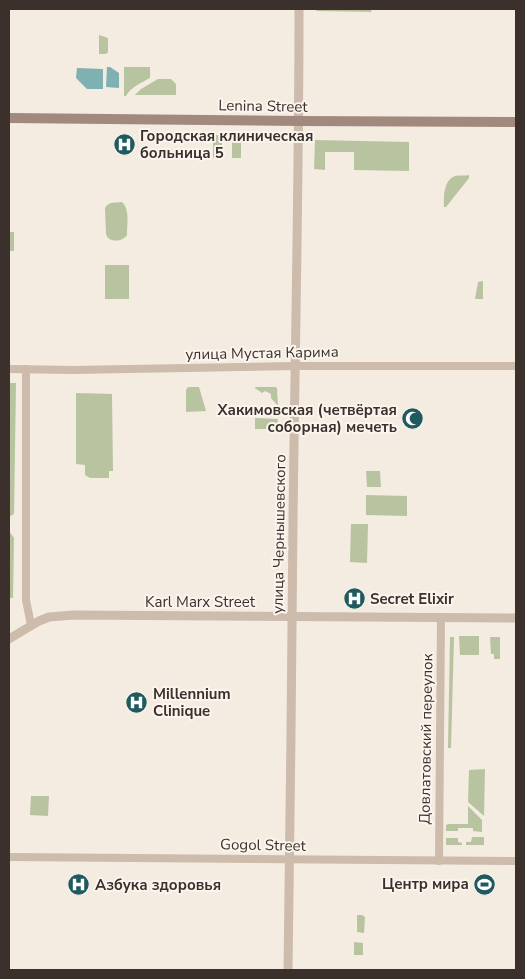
<svg xmlns="http://www.w3.org/2000/svg" width="525" height="979" viewBox="0 0 525 979" font-family="'Nunito Sans',sans-serif">
<style>
.green{fill:#b8c4a0}
.water{fill:#7fb0b2}
.lines{fill:none;stroke-linecap:round;stroke-linejoin:round}
.minor{stroke:#cdbbac;stroke-width:8}
.tertiary{stroke:#cdbbac;stroke-width:9}
.secondary{stroke:#a18a7d;stroke-width:10}
.labels{text-anchor:middle;stroke-width:4;stroke-linejoin:round;paint-order:stroke}
.street-label{font-size:15px;fill:#3b302b;stroke:#fbf5ee}
.poi-label{font-size:15px;font-weight:bold;fill:#3b302b;stroke:#fbf5ee;text-anchor:start}
</style>
<rect width="100%" height="100%" fill="#f4ebe1"/>
<g class="green">
<polygon points="318,9 370,9 372,12 316,11"/>
<polygon points="99,35 108,38 108,52 106,54 99,54"/>
<path d="M 124,67 L 150,67 L 150,78 C 141,83 131,87 126,96 L 124,96 Z"/>
<polygon points="158,79 171,79 176,84 176,95 135,95 141,89"/>
<rect x="213" y="135" width="9" height="23"/>
<rect x="232" y="135" width="9" height="23"/>
<polygon points="315,140 409,142 409,171 354,170 354,152 325,152 325,170 314,169"/>
<path d="M 469,175 L 469,178 L 446,207 L 444,207 C 444,197 443,181 455,176 C 459,175 465,176 469,175 Z"/>
<path d="M 122,202 C 130,209 127,225 127,235 C 123,242 108,243 106,234 L 105,208 C 109,201 115,203 122,202 Z"/>
<rect x="9" y="232" width="5" height="19"/>
<rect x="105" y="265" width="24" height="34"/>
<polygon points="483,281 483,299 475,299 478,282"/>
<polygon points="9,383 16,383 14,514 9,517"/>
<polygon points="188,387 199,387 206,411 186,412 186,390"/>
<polygon points="255,387 275,387 277,388 278,406 271,398 271,394 265,391 262,393 255,388"/>
<polygon points="76,393 112,394 113,471 109,471 109,478 90,478 85,475 85,465 76,464"/>
<polygon points="255,418 278,419 277,429 255,429"/>
<polygon points="366,471 380,471 381,487 367,487"/>
<polygon points="366,495 407,496 407,516 366,515"/>
<polygon points="351,524 368,524 367,563 350,562"/>
<polygon points="9,531 14,538 13,598 9,598"/>
<polygon points="459,636 479,636 479,655 460,655"/>
<polygon points="450,637 454,637 451,748 448,748"/>
<polygon points="490,637 500,637 500,659 494,659 494,654 491,654"/>
<polygon points="485,769 484,816 468,802 469,770"/>
<polygon points="31,796 49,796 48,816 30,815"/>
<polygon points="468,806 482,820 482,832 473,831 473,828 458,828 458,831 446,831 446,825 449,824 468,824"/>
<polygon points="472,837 484,837 484,845 466,845 466,842 471,842"/>
<polygon points="446,838 458,838 458,842 462,843 462,845 446,845"/>
<polygon points="357,915 362,915 365,917 364,933 357,932"/>
<polygon points="354,942 363,943 363,955 354,955"/>
</g>
<g class="water">
<polygon points="107,67 110,67 119,73 119,88 106,87"/>
<polygon points="77,68 103,69 103,89 87,89 76,78"/>
</g>
<g class="lines">
<g class="minor">
<polyline points="9,369 73,370 295,366 516,366"/>
<polyline points="26,369 26,600 31,625"/>
<polyline points="9,857 516,861"/>
<polyline points="439,861 441,617"/>
</g>
<g class="tertiary">
<polyline points="9,639 39,621 49,617 73,615 516,618"/>
<path d="M 288,970 C 291,820 291,671 293,521 C 295,350 299,179 299,9"/>
</g>
<polyline class="secondary" points="9,118 299,121 516,122"/>
</g>
<defs>
<symbol id="hospital-disc" viewBox="-11 -11 22 22"><circle r="9.5" fill="#1f5a5e" stroke="#fbf5ee"/><path d="M-5-5h3v3.5h4V-5h3V5h-3V1.5h-4V5h-3Z" fill="#fff"/></symbol>
<symbol id="mosque-disc" viewBox="-11 -11 22 22"><circle r="9.5" fill="#1f5a5e" stroke="#fbf5ee"/><path d="M3.5-4.9A6 6 0 1 0 3.5 4.9A5 5 0 1 1 3.5-4.9Z" fill="#fff"/></symbol>
<symbol id="stadium-disc" viewBox="-11 -11 22 22"><circle r="9.5" fill="#1f5a5e" stroke="#fbf5ee"/><path d="M0-5a6.5 5 0 1 0 0 10a6.5 5 0 1 0 0-10ZM-3.5-1.8h7v3.6h-7Z" fill="#fff"/></symbol>
</defs>
<g fill-rule="evenodd">
<use href="#hospital-disc" x="112" y="132" width="25" height="25"/>
<use href="#mosque-disc" x="400" y="406" width="25" height="25"/>
<use href="#hospital-disc" x="342" y="586" width="25" height="25"/>
<use href="#hospital-disc" x="124" y="690" width="25" height="25"/>
<use href="#stadium-disc" x="472" y="872" width="25" height="25"/>
<use href="#hospital-disc" x="66" y="872" width="25" height="25"/>
</g>
<g class="labels">
<g class="street-label">
<text transform="translate(263 106) rotate(1)" y="5">Lenina Street</text>
<text transform="translate(262 353) rotate(-1)" y="5">улица Мустая Карима</text>
<text transform="translate(279 534) rotate(-89)" y="5">улица Чернышевского</text>
<text x="200" y="607">Karl Marx Street</text>
<text transform="translate(426 739) rotate(-89)" y="5">Довлатовский переулок</text>
<text transform="translate(263 845) rotate(1)" y="5">Gogol Street</text>
</g>
<g class="poi-label">
<text x="140" y="141">Городская клиническая<tspan x="140" dy="17">больница 5</tspan></text>
<text x="397" y="415" text-anchor="end">Хакимовская (четвёртая<tspan x="397" dy="17">соборная) мечеть</tspan></text>
<text x="370" y="604">Secret Elixir</text>
<text x="153" y="699">Millennium<tspan x="153" dy="17">Clinique</tspan></text>
<text x="469" y="889" text-anchor="end">Центр мира</text>
<text x="95" y="890">Азбука здоровья</text>
</g>
</g>
<rect width="525" height="979" fill="none" stroke="#3b302b" stroke-width="20"/>
</svg>
